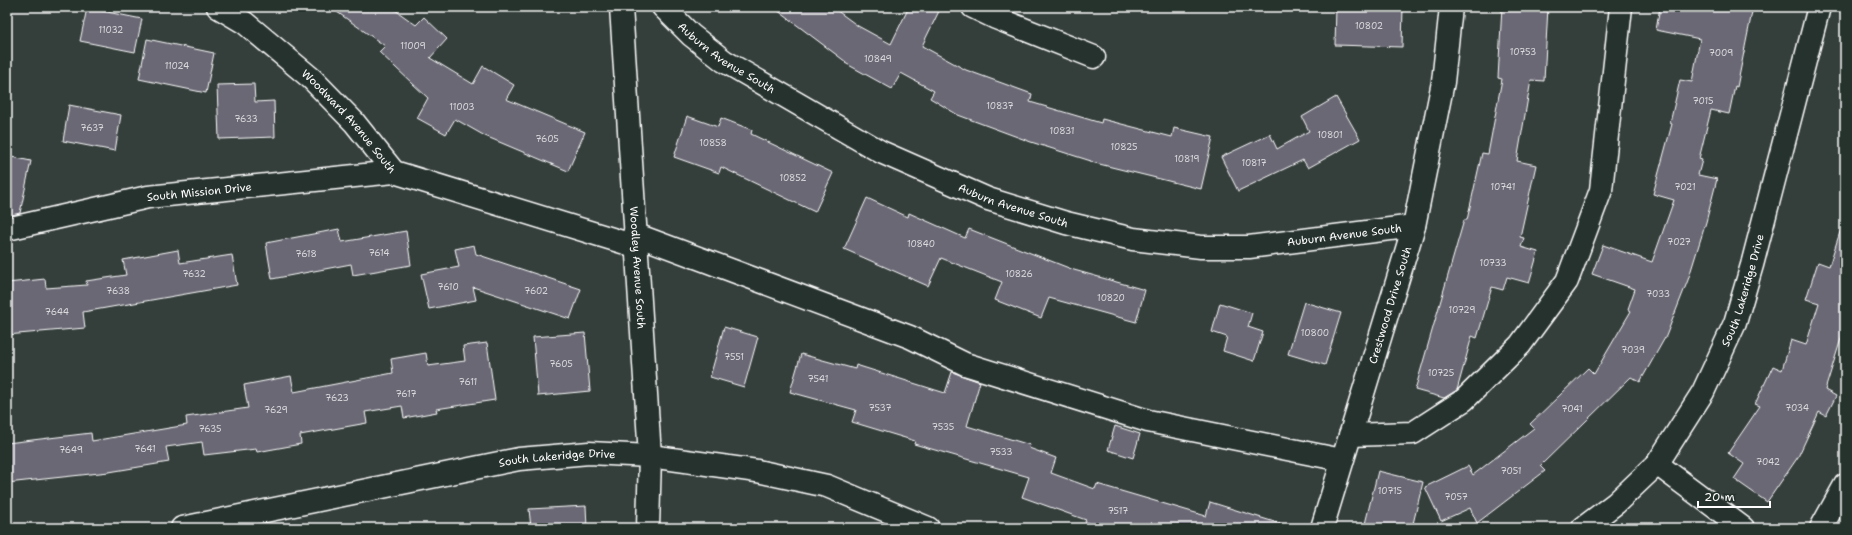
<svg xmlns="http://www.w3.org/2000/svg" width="1852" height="535" viewBox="0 0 1852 535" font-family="'Shantell Sans',sans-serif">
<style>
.building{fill:#6a6874;stroke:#fff}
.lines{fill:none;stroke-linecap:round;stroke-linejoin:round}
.minor-casing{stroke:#fff;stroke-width:25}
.minor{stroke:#26332d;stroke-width:22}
.labels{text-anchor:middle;stroke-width:3.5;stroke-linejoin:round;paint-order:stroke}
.number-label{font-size:9px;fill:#dad9dc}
.street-label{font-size:11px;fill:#fff;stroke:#26332d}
</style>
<rect width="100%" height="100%" fill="#343e3b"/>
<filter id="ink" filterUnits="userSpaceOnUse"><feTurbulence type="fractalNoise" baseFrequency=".025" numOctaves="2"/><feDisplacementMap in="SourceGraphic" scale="8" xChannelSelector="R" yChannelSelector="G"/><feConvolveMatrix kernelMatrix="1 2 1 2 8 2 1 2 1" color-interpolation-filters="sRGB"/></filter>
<g filter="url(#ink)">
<g class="building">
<polygon points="330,7 391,7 416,25 424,17 447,39 430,58 473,84 483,66 514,85 506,99 585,132 568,171 485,136 455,119 446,134 417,118 428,98 379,52 385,46"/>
<polygon points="773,7 832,7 858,26 891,44 909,7 941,7 922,46 966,70 1032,94 1030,102 1101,123 1102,119 1172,137 1174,128 1213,137 1201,189 1091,162 1091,161 1031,142 958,115 930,98 934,91 901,73 892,89 845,63 846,62"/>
<polygon points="1336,7 1403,7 1402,47 1335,45"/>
<polygon points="1502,7 1548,7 1544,81 1531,80 1517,161 1536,165 1520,237 1524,238 1521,247 1538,252 1529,283 1507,277 1503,290 1492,287 1477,338 1472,336 1457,390 1444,398 1415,390 1464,220 1467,220 1482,153 1488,154 1502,79 1498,78"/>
<polygon points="1660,7 1753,7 1737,87 1735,86 1729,114 1711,110 1699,159 1702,160 1698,175 1717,179 1706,222 1688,280 1666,336 1640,382 1631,377 1540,466 1545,471 1477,523 1470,508 1441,521 1425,487 1468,466 1473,475 1534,428 1530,424 1588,368 1594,374 1631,311 1628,309 1635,289 1592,274 1603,245 1652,262 1674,200 1653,194 1672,124 1670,123 1680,80 1692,82 1700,39 1656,30"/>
<polygon points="87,8 142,19 135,52 80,41"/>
<polygon points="147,39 214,53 206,93 139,79"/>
<polygon points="254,84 255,102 274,101 275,137 219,139 217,85"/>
<polygon points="1336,97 1360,139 1308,168 1303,160 1238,191 1221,157 1270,134 1277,149 1309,131 1302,117"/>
<polygon points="69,105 121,115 115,151 63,141"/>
<polygon points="687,116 718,127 721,118 752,130 751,134 833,173 815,212 721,167 719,173 674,157"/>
<polygon points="7,156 31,161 20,213 7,216"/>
<polygon points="867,198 908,217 909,213 965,238 969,229 1074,270 1145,290 1136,322 1049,298 1041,318 995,300 1002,282 941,258 928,286 844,249"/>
<polygon points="339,229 342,242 406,231 411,265 353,275 351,264 272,279 266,243"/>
<polygon points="1841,229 1845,230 1845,326 1825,390 1836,396 1826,416 1819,412 1798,457 1767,502 1734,479 1744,464 1728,453 1760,406 1755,404 1773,366 1782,370 1791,340 1806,345 1819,303 1806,299 1818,262 1829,266"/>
<polygon points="474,245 476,254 581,289 570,319 473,287 476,300 429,309 421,274 459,267 455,249"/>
<polygon points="178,250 180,263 232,255 237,285 83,312 85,328 7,335 7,283 45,279 46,288 87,285 86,281 126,275 123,260"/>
<polygon points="1304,302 1341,313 1325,365 1288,354"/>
<polygon points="1220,303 1252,313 1248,327 1263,332 1254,361 1223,351 1227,337 1212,332"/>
<polygon points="724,327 758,337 744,387 710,377"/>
<polygon points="585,333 590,391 538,396 533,337"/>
<polygon points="487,343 495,400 436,409 437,412 404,418 402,406 365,412 367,423 300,435 301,444 257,452 256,449 204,455 202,442 166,447 169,462 109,472 7,483 7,443 91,433 92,441 187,425 186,417 248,408 244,385 291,376 294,392 393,373 391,359 426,353 428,366 465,361 463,346"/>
<polygon points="801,354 855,369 856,365 945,393 952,372 980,382 967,426 1030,445 1029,448 1056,458 1051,473 1095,489 1097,484 1206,516 1210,502 1281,524 1280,528 1106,528 1085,522 1086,520 1022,497 1029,477 914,444 915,441 852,422 856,410 790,392"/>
<polygon points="1115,426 1140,434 1133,458 1108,450"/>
<polygon points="1378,471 1423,482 1412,528 1364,528"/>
<polygon points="586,506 587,528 531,528 529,509"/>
</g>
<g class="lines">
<defs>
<g id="minor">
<path id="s1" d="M 218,7 L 245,23 L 312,79 L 354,122 L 394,172 L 635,246"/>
<path id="s2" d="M 621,7 L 650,456 L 648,528"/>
<path id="s3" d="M 663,7 L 691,35 L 724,61 L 881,152 L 988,199 L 1066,223 L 1133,239 L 1201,247 L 1249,247 L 1414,226"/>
<polyline points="973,7 996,18 1094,57"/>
<path id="s4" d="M 7,229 L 148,197 L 394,172"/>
<polyline points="634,234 910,337 965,364 1148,421 1342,460"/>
<polyline points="1350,435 1413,433 1464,400 1520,345 1567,281 1601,190 1621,7"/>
<polyline points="1657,464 1743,528"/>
<path id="s5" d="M 182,528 L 519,459 L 589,453 L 650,456 L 757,471 L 827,486 L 928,528"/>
<path id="s6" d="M 1322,528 L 1414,226 L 1443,82 L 1451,7"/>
<path id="s7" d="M 1583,528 L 1616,503 L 1657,464 L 1703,392 L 1735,323 L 1752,265 L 1819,7"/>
<polyline points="1821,528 1845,485"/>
</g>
</defs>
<use href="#minor" class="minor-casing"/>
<use href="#minor" class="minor"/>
</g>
</g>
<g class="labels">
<g class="number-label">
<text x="1369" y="29">10802</text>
<text x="111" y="33">11032</text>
<text x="413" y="49">11009</text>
<text x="1523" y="55">10753</text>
<text x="1721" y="56">7009</text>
<text x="878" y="62">10849</text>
<text x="177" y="69">11024</text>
<text x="1703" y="104">7015</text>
<text x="1000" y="109">10837</text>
<text x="462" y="110">11003</text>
<text x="246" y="122">7633</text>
<text x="92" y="131">7637</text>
<text x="1062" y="134">10831</text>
<text x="1330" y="138">10801</text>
<text x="547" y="142">7605</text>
<text x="713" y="146">10858</text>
<text x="1124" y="150">10825</text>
<text x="1187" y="162">10819</text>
<text x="1254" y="166">10817</text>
<text x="793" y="181">10852</text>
<text x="1503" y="190">10741</text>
<text x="1685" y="190">7021</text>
<text x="1679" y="245">7027</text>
<text x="921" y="247">10840</text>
<text x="379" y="256">7614</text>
<text x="306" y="257">7618</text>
<text x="1493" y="266">10733</text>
<text x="194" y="277">7632</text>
<text x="1019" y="277">10826</text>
<text x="448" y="290">7610</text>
<text x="118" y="294">7638</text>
<text x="536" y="294">7602</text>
<text x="1658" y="297">7033</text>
<text x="1111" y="301">10820</text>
<text x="1462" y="313">10729</text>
<text x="57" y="315">7644</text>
<text x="1315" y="336">10800</text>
<text x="1633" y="353">7039</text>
<text x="734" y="360">7551</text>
<text x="561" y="367">7605</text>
<text x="1441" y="376">10725</text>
<text x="818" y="382">7541</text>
<text x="468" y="385">7611</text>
<text x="406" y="397">7617</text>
<text x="337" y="401">7623</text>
<text x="880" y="411">7537</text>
<text x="1797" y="411">7034</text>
<text x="1572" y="412">7041</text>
<text x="276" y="413">7629</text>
<text x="943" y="430">7535</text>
<text x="210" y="432">7635</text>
<text x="145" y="452">7641</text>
<text x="71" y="453">7649</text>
<text x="1001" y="455">7533</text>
<text x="1768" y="465">7042</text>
<text x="1511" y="474">7051</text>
<text x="1390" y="494">10715</text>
<text x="1456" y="500">7057</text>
<text x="1118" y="514">7517</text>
</g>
<g class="street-label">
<text dy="4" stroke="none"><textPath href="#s3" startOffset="82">Auburn Avenue South</textPath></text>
<text dy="4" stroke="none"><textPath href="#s1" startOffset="175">Woodward Avenue South</textPath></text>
<text dy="4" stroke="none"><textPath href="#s4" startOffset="196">South Mission Drive</textPath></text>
<text dy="4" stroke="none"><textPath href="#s3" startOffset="406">Auburn Avenue South</textPath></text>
<text dy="4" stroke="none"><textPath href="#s3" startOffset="743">Auburn Avenue South</textPath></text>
<text dy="4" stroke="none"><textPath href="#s2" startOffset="261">Woodley Avenue South</textPath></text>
<text dy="4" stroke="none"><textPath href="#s7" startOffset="293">South Lakeridge Drive</textPath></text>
<text dy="4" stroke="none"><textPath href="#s6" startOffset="233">Crestwood Drive South</textPath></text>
<text dy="4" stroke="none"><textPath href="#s5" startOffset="382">South Lakeridge Drive</textPath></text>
</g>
</g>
<rect width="1852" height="535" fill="none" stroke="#26332d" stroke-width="24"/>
<rect x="12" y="12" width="1828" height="511" fill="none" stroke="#fff" stroke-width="1.5" filter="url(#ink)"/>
<path d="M1698 501v6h72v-6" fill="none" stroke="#ffffff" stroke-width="2"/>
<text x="1704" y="501" font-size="12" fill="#ffffff" stroke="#26332d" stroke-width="3" paint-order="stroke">20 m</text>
</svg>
